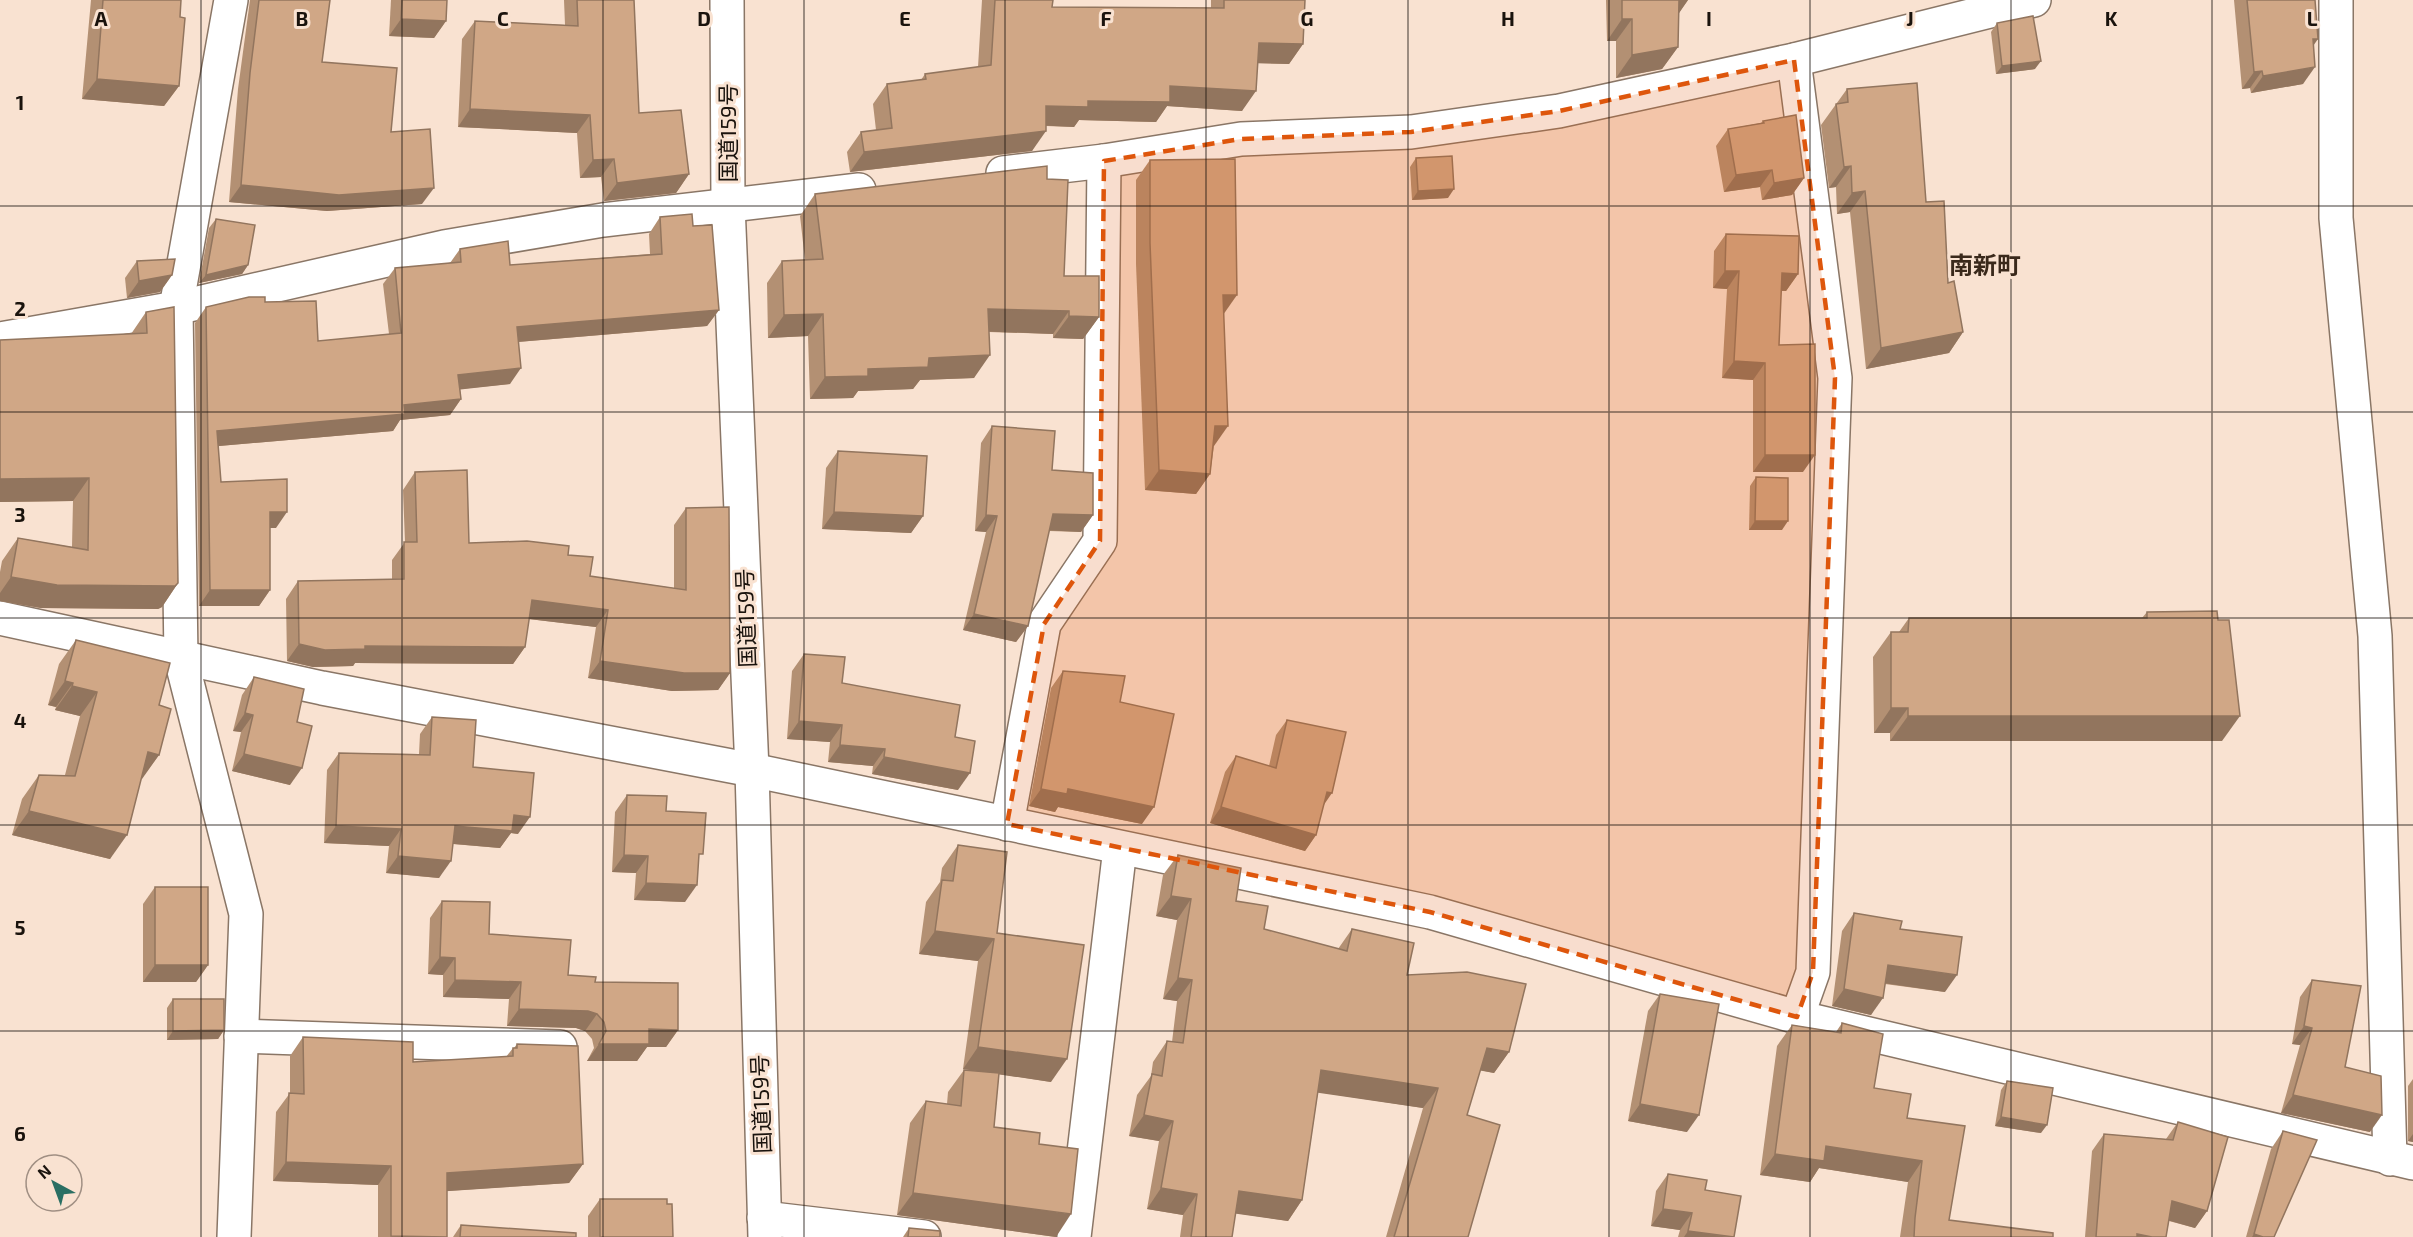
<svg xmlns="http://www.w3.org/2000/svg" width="2413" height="1237" viewBox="0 0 2413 1237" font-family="'Exo 2','Noto Sans JP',sans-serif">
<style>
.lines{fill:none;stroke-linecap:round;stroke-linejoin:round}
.minor-casing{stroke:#8a7666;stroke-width:36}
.highway-casing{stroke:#8a7666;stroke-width:36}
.minor{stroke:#fff;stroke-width:33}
.highway{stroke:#fff;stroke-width:33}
.wall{fill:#b39073}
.shaded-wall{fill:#92755e}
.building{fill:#d0a786;stroke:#92755e;stroke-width:1.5}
.marked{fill:#de560c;fill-opacity:0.2;stroke:#de560c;stroke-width:4.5;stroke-dasharray:12 8;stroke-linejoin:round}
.grid{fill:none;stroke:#1a130d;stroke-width:1.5;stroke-opacity:0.55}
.labels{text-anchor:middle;stroke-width:6;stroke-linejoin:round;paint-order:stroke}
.street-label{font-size:22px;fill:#1a130d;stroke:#f9e2d1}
.neighbourhood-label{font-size:24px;font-weight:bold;fill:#3a291b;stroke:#f9e2d1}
.grid-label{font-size:20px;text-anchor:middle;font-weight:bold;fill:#1a130d;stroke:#f9e2d1;stroke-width:6;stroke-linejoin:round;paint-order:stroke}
</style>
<rect width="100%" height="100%" fill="#f9e2d1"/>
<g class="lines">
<defs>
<g id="minor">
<polyline points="231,0 176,308 181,659 246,914 234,1237"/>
<polyline points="2336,0 2336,218 2375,636 2390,1159"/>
<polyline points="1794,60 1835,378 1813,972 1797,1017"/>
<polyline points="1003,173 1104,161 1241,139 1411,132 1559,111 1794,60 2034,0"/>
<polyline points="0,339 176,308 444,247 603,220 859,190"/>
<polyline points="0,618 322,688 752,770 1430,912 1797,1017 2413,1163"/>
<polyline points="1007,824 1044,624 1100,541 1104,161"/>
<polyline points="241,1036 560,1047"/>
<polyline points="764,1218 924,1237"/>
<polyline points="1074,1237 1120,848"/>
</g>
<polyline id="highway" points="727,0 728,205 752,770 765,1237"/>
</defs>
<use href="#minor" class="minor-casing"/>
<use href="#highway" class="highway-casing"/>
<use href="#minor" class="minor"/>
<use href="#highway" class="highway"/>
</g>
<g class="wall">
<polygon points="91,0 181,0 180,17 179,86 164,106 82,99"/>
<polygon points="250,0 330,0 322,62 391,132 422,204 327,211 229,202 238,89"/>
<polygon points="391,0 447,0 446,21 434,38 389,36"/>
<polygon points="564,0 634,0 639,113 689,174 676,193 604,201 601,177 580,178 577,133 458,127 462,39 475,21 565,25"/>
<polygon points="982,0 1053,0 1052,7 1211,8 1211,0 1305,0 1303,44 1289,64 1258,63 1242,111 1167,106 1156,122 1079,120 1074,127 1046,126 1032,151 850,172 847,152 861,132 876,130 873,104 887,84 921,80 925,74 978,67"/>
<polygon points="1606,0 1688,0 1678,14 1678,47 1662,69 1616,78 1616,41 1607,41"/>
<polygon points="2234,0 2315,0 2313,45 2303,84 2251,93 2250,88 2242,89"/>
<polygon points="1997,23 2035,69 1996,74 1991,32"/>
<polygon points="1847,89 1926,202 1948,283 1963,332 1949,353 1866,369 1850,212 1837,214 1836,187 1829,188 1821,125"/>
<polygon points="1763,121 1804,178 1792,195 1762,200 1760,187 1724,192 1716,146 1728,129 1761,123"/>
<polygon points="1416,158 1448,198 1412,200 1410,167"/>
<polygon points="1150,160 1224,314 1214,446 1210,474 1196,494 1145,490 1136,264 1136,180"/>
<polygon points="1047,179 1064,276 1099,317 1083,339 1053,338 1053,334 989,332 974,378 920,380 913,389 858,391 853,398 810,399 808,336 768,338 767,283 782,261 805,260 800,216 815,194"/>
<polygon points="660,217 693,226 719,310 707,326 518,342 510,384 460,389 461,399 450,415 400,420 393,431 218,446 221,482 276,528 270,528 270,590 259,606 199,606 195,323 206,307 265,302 318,341 389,334 383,284 395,268 450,263 460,249 510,265 650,254 649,234"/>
<polygon points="216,219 248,265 242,274 199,283 209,228"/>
<polygon points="1726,234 1798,274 1786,291 1781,291 1779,345 1803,472 1753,472 1753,380 1722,378 1727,289 1713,288 1714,251"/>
<polygon points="137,261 172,275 160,292 127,298 125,278"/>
<polygon points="146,312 178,583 162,607 158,609 41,608 0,601 0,572 2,561 18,538 72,547 73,501 0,502 0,340 131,334"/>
<polygon points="992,426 1052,470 1093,515 1081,532 1049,531 1028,626 1016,642 963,630 986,532 975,531 981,443"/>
<polygon points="838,451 923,516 911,533 822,529 826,468"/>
<polygon points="415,472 469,543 568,555 590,576 674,588 674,525 686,508 730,673 718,690 672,691 588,678 596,627 529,619 525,647 513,664 355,663 353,666 313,667 287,661 286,599 298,581 392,579 392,560 405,542 403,490"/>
<polygon points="1756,477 1782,530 1749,530 1750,486"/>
<polygon points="2147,612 2222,741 1890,741 1890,733 1874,733 1873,657 1891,632 1899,632 1909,618 2142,618"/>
<polygon points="76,640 159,705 159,755 141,779 110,859 12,835 22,799 39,775 65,775 80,716 55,710 56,707 48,705 59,664"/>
<polygon points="804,654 842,683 955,737 958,790 872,774 873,766 828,762 830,742 787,739 792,671"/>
<polygon points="1063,671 1120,702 1142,824 1058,807 1055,812 1029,806 1051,688"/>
<polygon points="254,677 297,722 290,785 232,771 241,732 233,731 242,695"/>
<polygon points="432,717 473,767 518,834 511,833 500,848 453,844 439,878 386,873 389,846 324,843 327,770 339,753 419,754 420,734"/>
<polygon points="1287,720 1323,806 1316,835 1305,851 1210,823 1225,772 1236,756 1269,766 1276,735"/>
<polygon points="627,795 666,811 698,861 685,902 634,900 636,873 612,872 615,812"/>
<polygon points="958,845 997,933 1051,1082 999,1074 994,1127 1039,1144 1056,1237 897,1215 910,1123 926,1101 947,1104 948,1092 964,1070 978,1071 963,1069 978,961 919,954 926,902 940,882 942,868"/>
<polygon points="1178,855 1236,901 1264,929 1338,949 1352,929 1407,975 1509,1052 1494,1073 1480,1070 1467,1115 1468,1237 1386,1237 1423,1108 1318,1092 1302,1200 1288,1221 1235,1213 1232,1237 1180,1237 1183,1215 1147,1209 1159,1141 1129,1136 1137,1095 1151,1076 1153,1062 1167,1041 1172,1042 1177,1001 1163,999 1177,920 1156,916 1163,875"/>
<polygon points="155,887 208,965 196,982 143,982 143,904"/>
<polygon points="442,901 489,934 568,975 595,982 678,1030 666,1047 647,1047 637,1061 587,1061 594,1048 592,1039 585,1031 576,1028 507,1026 509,999 443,997 443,975 428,974 430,918"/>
<polygon points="1854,913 1900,929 1945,992 1885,984 1871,1015 1832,1006 1842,931"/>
<polygon points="2312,980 2345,1067 2370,1132 2281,1113 2300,1045 2292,1044 2300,997"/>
<polygon points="1660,994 1687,1132 1628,1121 1648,1011"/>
<polygon points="173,999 224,1030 218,1039 167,1040 167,1008"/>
<polygon points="1842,1023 1874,1088 1907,1118 1949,1220 2053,1237 1900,1237 1908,1182 1819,1168 1810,1182 1760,1175 1777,1046 1792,1025 1836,1032"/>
<polygon points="303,1037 413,1062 506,1057 513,1048 514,1048 517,1044 583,1164 569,1183 447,1191 447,1237 378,1237 378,1185 273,1181 276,1112 290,1093 290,1056"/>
<polygon points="2413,1079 2413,1142 2408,1141 2408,1086"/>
<polygon points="2007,1081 2041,1133 1995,1126 2001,1090"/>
<polygon points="2178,1122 2207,1211 2195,1228 2169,1221 2166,1237 2085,1237 2092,1151 2104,1134 2166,1139"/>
<polygon points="2283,1131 2274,1237 2246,1237 2271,1149"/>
<polygon points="1668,1174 1705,1190 1734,1237 1678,1237 1680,1230 1651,1226 1656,1191"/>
<polygon points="600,1199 667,1204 673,1237 588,1237 588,1216"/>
<polygon points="461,1225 576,1237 453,1237"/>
<polygon points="909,1228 940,1237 903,1237"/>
</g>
<g class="shaded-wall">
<polygon points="1677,0 1688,0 1675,19"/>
<polygon points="401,19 446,21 434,38 389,36"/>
<polygon points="1622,19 1632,19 1616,41 1607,41"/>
<polygon points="2313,39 2318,39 2306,56"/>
<polygon points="1259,43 1303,44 1289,64 1245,63"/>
<polygon points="1678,47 1662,69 1616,78 1632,55"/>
<polygon points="2041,61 2035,69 1996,74 2002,66"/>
<polygon points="2315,67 2303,84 2251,93 2263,76"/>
<polygon points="2262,71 2250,88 2242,89 2254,72"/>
<polygon points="97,79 179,86 164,106 82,99"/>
<polygon points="1170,86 1256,91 1242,111 1167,106 1156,122 1079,120 1074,127 1033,125 1046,106 1088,101"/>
<polygon points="470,109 590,115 577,133 458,127"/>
<polygon points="1046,131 1032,151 850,172 864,152"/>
<polygon points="614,159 601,177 580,178 593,160"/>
<polygon points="1851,166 1836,187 1829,188 1844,167"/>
<polygon points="1772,170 1760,187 1724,192 1736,175"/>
<polygon points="689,174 676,193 604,201 617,183"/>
<polygon points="1804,178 1792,195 1762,200 1774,183"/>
<polygon points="241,185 434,188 422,204 327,211 229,202"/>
<polygon points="1454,189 1448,198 1412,200 1418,191"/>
<polygon points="1865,191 1850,212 1837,214 1852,193"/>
<polygon points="248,265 242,274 199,283 206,275"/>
<polygon points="1725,271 1739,271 1727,289 1713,288"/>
<polygon points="1782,273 1798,274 1786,291 1770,290"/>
<polygon points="172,275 160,292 127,298 139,281"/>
<polygon points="1223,295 1237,295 1223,315"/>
<polygon points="988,309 1069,311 1053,334 973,331"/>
<polygon points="719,310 707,326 506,343 517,327"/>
<polygon points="823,314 808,336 768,338 784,315"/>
<polygon points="1069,316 1099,317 1083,339 1053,338"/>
<polygon points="1963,332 1949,353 1866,369 1881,348"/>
<polygon points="990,355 974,378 920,380 913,389 858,391 853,398 810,399 825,377 929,358"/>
<polygon points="1734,361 1765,363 1753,380 1722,378"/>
<polygon points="521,368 510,384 447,391 458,375"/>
<polygon points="461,399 450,415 400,420 393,431 208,447 217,431 404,405"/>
<polygon points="1215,426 1228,426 1214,446 1201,446"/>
<polygon points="1765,455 1815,455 1803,472 1753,472"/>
<polygon points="1159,470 1210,474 1196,494 1145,490"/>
<polygon points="89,478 73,501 0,502 0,479"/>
<polygon points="270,512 287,512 276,528 259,528"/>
<polygon points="834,512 923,516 911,533 822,529"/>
<polygon points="1053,514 1093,515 1081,532 1042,530"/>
<polygon points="986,515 997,516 986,532 975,531"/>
<polygon points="1755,521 1788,521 1782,530 1749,530"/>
<polygon points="11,577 178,583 162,607 158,609 41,608 0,601 0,593"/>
<polygon points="210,590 270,590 259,606 199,606"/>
<polygon points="532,600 608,610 596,627 520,618"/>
<polygon points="974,614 1028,626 1016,642 963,630"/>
<polygon points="299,644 365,646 525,647 513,664 355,663 353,666 313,667 287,661"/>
<polygon points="600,661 730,673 718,690 672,691 588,678"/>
<polygon points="65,681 73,683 56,707 48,705"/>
<polygon points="72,686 97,692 80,716 55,710"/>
<polygon points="1891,708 1908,708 1890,733 1874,733"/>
<polygon points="245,713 253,715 241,732 233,731"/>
<polygon points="1908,716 2240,716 2222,741 1890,741"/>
<polygon points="799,721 842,725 830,742 787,739"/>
<polygon points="840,745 885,749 873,766 828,762"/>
<polygon points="148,752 159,755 142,779 131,776"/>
<polygon points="244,754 302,768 290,785 232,771"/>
<polygon points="884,757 970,773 958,790 872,774"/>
<polygon points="1041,789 1068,789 1154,807 1142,824 1058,807 1055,812 1029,806"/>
<polygon points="1327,792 1332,793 1321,809"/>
<polygon points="1221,807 1316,835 1305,851 1210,823"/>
<polygon points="29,811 127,835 110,859 12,835"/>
<polygon points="514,815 530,817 518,834 511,833 500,848 443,843 455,826"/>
<polygon points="336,826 401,829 389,846 324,843"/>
<polygon points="624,855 648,856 636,873 612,872"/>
<polygon points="398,856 451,861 439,878 386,873"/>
<polygon points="646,883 697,885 685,902 634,900"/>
<polygon points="1171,896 1191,899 1177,920 1156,916"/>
<polygon points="935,931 994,939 978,961 919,954"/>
<polygon points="440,957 455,958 443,975 428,974"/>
<polygon points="155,965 208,965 196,982 143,982"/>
<polygon points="1888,965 1957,975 1945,992 1876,982"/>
<polygon points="1178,978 1192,980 1177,1001 1163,999"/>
<polygon points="455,980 521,982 509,999 443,997"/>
<polygon points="1844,989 1883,998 1871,1015 1832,1006"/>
<polygon points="519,1009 588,1011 597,1014 585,1031 576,1028 507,1026"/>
<polygon points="2304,1026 2312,1028 2300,1045 2292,1044"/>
<polygon points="649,1029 678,1030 666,1047 647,1047 637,1061 587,1061 599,1044"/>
<polygon points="224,1030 218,1039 167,1040 173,1031"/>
<polygon points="978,1047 1067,1059 1051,1082 963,1069"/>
<polygon points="1487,1048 1509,1052 1494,1073 1472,1069"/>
<polygon points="1321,1070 1438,1088 1423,1108 1306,1091"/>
<polygon points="2293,1095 2382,1115 2370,1132 2281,1113"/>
<polygon points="1640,1104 1699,1115 1687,1132 1628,1121"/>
<polygon points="1144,1115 1173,1121 1159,1141 1129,1136"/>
<polygon points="2001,1117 2047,1125 2041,1133 1995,1126"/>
<polygon points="2413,1134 2413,1142 2408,1141"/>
<polygon points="1826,1146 1922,1161 1908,1182 1819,1168 1810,1182 1760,1175 1775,1154"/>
<polygon points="286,1162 391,1166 378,1185 273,1181"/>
<polygon points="583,1164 569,1183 434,1192 447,1173"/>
<polygon points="1161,1188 1197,1194 1183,1215 1147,1209"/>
<polygon points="1239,1191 1302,1200 1288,1221 1224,1212"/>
<polygon points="913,1193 1071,1214 1056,1237 897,1215"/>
<polygon points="2172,1201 2207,1211 2195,1228 2160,1218"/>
<polygon points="1663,1209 1692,1213 1680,1230 1651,1226"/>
<polygon points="1688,1231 1729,1237 1684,1237"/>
<polygon points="2137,1234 2152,1237 2135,1237"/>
<polygon points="2254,1234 2263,1237 2252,1237"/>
</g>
<g class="building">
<polygon points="103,0 181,0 180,17 185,18 179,86 97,79"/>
<polygon points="259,0 330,0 322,62 397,68 391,132 430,129 434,188 339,195 241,185 250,73"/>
<polygon points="402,0 447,0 446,21 401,19"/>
<polygon points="577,0 634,0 639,113 681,110 689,174 617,183 614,159 593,160 590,115 470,109 475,21 578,26"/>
<polygon points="995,0 1053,0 1052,7 1224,8 1224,0 1305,0 1303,44 1259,43 1256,91 1170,86 1170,102 1088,101 1088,107 1046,106 1046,131 864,152 861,132 892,128 887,84 926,79 925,74 991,65"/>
<polygon points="1622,0 1679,0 1678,47 1632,55 1632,19 1622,19"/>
<polygon points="2247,0 2315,0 2318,39 2313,39 2315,67 2263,76 2262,71 2254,72"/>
<polygon points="2033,16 2041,61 2002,66 1997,23"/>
<polygon points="1917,83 1926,202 1944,201 1948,283 1954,281 1963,332 1881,348 1865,191 1852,193 1851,166 1844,167 1836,104 1848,102 1847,89"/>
<polygon points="1796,115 1804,178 1774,183 1772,170 1736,175 1728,129 1764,123 1763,121"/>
<polygon points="1452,156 1454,189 1418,191 1416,158"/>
<polygon points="1235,159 1237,295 1223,295 1228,426 1215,426 1210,474 1159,470 1150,243 1150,160"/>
<polygon points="1047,166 1047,179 1068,180 1064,276 1099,276 1099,317 1069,316 1069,311 988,309 990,355 929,358 928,367 868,369 868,376 825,377 823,314 784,315 782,261 823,259 815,194"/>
<polygon points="692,214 693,226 712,225 719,310 517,327 521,368 458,375 461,399 404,405 405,414 217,431 221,482 287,479 287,512 270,512 270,590 210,590 206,307 249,297 265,297 265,302 316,301 318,341 401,333 395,268 461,262 460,249 508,241 510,265 662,254 660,217"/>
<polygon points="216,219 255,225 248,265 206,275"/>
<polygon points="1726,234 1799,236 1798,274 1782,273 1779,345 1815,344 1815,455 1765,455 1765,363 1734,361 1739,271 1725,271"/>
<polygon points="175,259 172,275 139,281 137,261"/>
<polygon points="174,307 178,583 175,586 57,585 11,577 18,538 88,550 89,478 0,479 0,340 147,333 146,312"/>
<polygon points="992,426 1055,431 1052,470 1093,473 1093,515 1053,514 1028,626 974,614 997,516 986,515"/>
<polygon points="838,451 927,456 923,516 834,512"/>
<polygon points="467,470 469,543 527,541 569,546 568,555 593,557 590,576 686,590 686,508 729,507 730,673 684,673 600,661 608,610 532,600 525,647 365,646 365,649 325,650 299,644 298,581 404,579 404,542 417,542 415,472"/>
<polygon points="1756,477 1788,478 1788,521 1755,521"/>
<polygon points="2217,611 2218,620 2229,620 2240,716 1908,716 1908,708 1891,708 1891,632 1908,632 1909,618 2147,618 2147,612"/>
<polygon points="76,640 170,663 159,705 171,709 159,755 148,752 127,835 29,811 39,775 75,776 97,692 72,686 73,683 65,681"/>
<polygon points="804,654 845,657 842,683 960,705 955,737 975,741 970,773 884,757 885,749 840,745 842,725 799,721"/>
<polygon points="1063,671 1125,676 1120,702 1174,714 1154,807 1068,789 1067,794 1041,789"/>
<polygon points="254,677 304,689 297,722 312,726 302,768 244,754 253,715 245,713"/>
<polygon points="432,717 476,720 473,767 534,773 530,817 514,815 512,831 455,826 451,861 398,856 401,829 336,826 339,753 430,755"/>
<polygon points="1287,720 1346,732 1332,793 1327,792 1316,835 1221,807 1236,756 1276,768"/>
<polygon points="627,795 667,796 666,811 706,813 703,854 699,854 697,885 646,883 648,856 624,855"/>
<polygon points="958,845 1007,852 997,933 1084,945 1067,1059 978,1047 994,939 935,931 942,880 953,881"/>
<polygon points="1178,855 1241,868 1236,901 1268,906 1264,929 1347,951 1352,929 1414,943 1407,975 1467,972 1526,984 1509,1052 1487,1048 1467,1115 1500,1125 1468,1237 1394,1237 1438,1088 1321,1070 1302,1200 1239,1191 1232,1237 1191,1237 1197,1194 1161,1188 1173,1121 1144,1115 1152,1074 1162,1076 1167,1041 1183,1043 1192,980 1178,978 1191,899 1171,896"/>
<rect x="155" y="887" width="53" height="78"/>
<polygon points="442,901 490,902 489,934 571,940 568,975 596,977 595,982 678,983 678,1030 649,1029 649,1044 599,1044 606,1031 604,1022 597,1014 588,1011 519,1009 521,982 455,980 455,958 440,957"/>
<polygon points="1854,913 1902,921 1900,929 1962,937 1957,975 1888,965 1883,998 1844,989"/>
<polygon points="2312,980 2361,986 2345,1067 2381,1076 2382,1115 2293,1095 2312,1028 2304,1026"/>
<polygon points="1660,994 1719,1004 1699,1115 1640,1104"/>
<polygon points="173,999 224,999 224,1030 173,1031"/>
<polygon points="1842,1023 1883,1034 1874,1088 1911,1094 1907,1118 1965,1126 1949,1220 2053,1233 2053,1237 1914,1237 1915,1218 1922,1161 1826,1146 1824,1161 1775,1154 1792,1025 1841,1033"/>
<polygon points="303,1037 413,1042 413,1062 513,1056 513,1048 517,1048 517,1044 578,1046 583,1164 447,1173 447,1237 391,1236 391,1166 286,1162 289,1093 304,1094"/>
<polygon points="964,1070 999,1073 994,1127 1040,1133 1039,1144 1078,1149 1071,1214 913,1193 926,1101 961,1106"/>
<polygon points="2007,1081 2053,1088 2047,1125 2001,1117"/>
<polygon points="2178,1122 2228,1137 2207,1211 2172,1201 2166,1237 2152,1237 2137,1234 2137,1237 2096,1237 2104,1134 2173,1140"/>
<polygon points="2283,1131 2317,1140 2274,1237 2263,1237 2254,1234"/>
<polygon points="1668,1174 1707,1180 1705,1190 1741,1196 1734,1237 1688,1231 1692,1213 1663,1209"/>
<polygon points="600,1199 667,1199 667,1204 672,1204 673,1237 600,1237"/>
<polygon points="461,1225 576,1233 576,1237 460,1237"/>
<polygon points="909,1228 940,1231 940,1237 908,1237"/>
</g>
<path class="marked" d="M 1794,60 L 1835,378 L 1813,972 L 1797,1017 L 1430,912 L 1007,824 L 1044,624 L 1100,541 L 1104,161 L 1241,139 L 1411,132 L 1559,111 Z"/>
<path class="grid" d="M 201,0 L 201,1237M 402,0 L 402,1237M 603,0 L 603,1237M 804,0 L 804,1237M 1005,0 L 1005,1237M 1206,0 L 1206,1237M 1408,0 L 1408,1237M 1609,0 L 1609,1237M 1810,0 L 1810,1237M 2011,0 L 2011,1237M 2212,0 L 2212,1237M 0,206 L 2413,206M 0,412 L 2413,412M 0,618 L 2413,618M 0,825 L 2413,825M 0,1031 L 2413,1031"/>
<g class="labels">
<g class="street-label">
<text transform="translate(728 133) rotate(-90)" y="8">国道159号</text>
<text transform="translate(746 618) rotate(-92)" y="8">国道159号</text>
<text transform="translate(761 1104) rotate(-92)" y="8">国道159号</text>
</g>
<g class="neighbourhood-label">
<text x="1985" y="274">南新町</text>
</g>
</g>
<g class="grid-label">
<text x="101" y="26">A</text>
<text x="302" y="26">B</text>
<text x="503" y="26">C</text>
<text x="704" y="26">D</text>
<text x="905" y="26">E</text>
<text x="1106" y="26">F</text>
<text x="1307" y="26">G</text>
<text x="1508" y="26">H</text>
<text x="1709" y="26">I</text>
<text x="1910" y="26">J</text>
<text x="2111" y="26">K</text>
<text x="2312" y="26">L</text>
<text x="20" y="110">1</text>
<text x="20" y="316">2</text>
<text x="20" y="522">3</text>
<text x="20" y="728">4</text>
<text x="20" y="935">5</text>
<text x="20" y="1141">6</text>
</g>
<g transform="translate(54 1183) rotate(319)"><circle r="28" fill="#f9e2d1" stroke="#a08f83" stroke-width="1.5"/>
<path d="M0-4.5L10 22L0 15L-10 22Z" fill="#2a6f63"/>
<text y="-9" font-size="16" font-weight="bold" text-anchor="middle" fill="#1a130d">N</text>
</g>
</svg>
